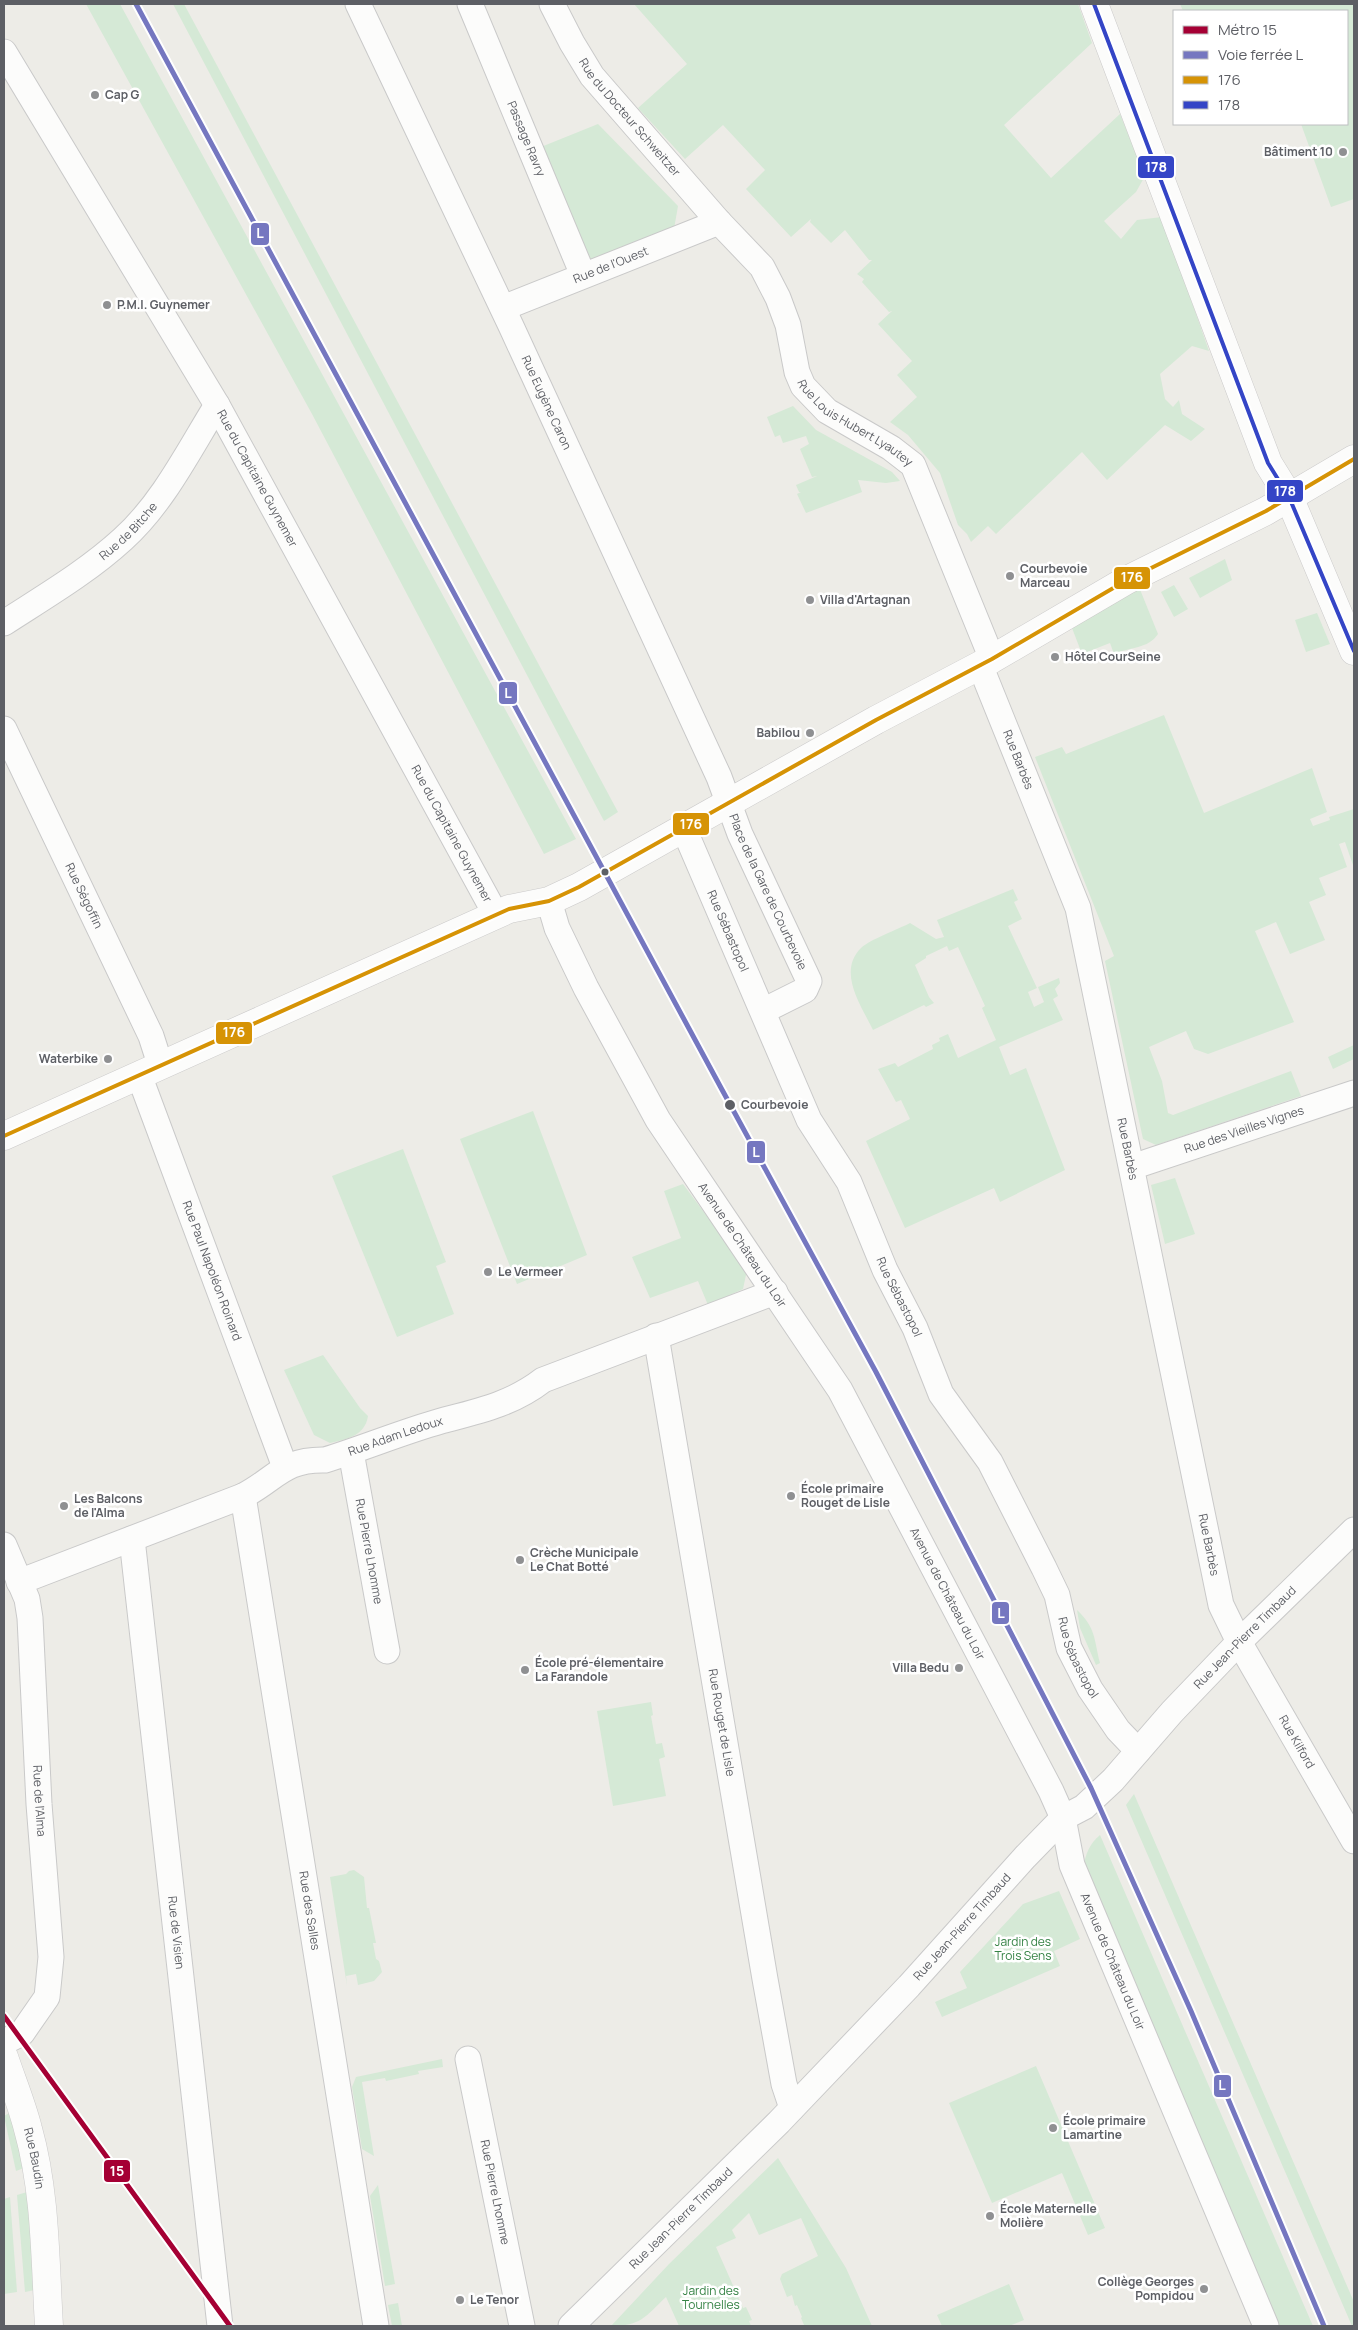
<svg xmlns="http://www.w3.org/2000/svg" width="1358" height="2330" viewBox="0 0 1358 2330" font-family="Manrope,sans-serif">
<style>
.green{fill:#d5e9d6}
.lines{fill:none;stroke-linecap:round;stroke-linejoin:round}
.street-casing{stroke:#c9c9c9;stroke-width:27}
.secondary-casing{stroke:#cbcaca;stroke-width:29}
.street{stroke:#fcfcfb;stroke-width:25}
.secondary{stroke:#fcfcfb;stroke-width:28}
.bus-1-casing{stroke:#fff;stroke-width:8}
.bus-2-casing{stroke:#fff;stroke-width:8}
.bus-1{stroke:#d69305;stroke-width:4}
.bus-2{stroke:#3445c6;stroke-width:4}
.rail-1-casing{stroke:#fff;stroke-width:9}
.rail-1{stroke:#7577c0;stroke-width:5}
.metro-1-casing{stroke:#fff;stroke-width:9}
.metro-1{stroke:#a50034;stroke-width:5}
.poi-dot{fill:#8f9092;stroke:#fff;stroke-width:2}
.bus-dot{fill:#5d5f65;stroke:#fff;stroke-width:2}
.labels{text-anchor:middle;stroke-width:5;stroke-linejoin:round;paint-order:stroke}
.poi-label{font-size:12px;font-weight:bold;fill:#5d5f65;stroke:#fff;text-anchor:start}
.street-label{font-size:12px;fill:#5d5f65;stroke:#fff}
.stop-label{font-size:12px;font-weight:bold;fill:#5d5f65;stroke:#fff;text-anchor:start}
.park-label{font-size:12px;fill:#368346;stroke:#fff}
.line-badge{stroke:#fff;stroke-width:2}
.badge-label{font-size:14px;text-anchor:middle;font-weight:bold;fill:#fff}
</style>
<rect width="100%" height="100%" fill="#edece7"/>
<g class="green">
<polygon points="86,4 120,4 576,839 544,854 312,414"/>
<polygon points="173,4 184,4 618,812 604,821"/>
<polygon points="634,4 1078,4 1092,43 1004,125 1051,178 1120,114 1145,176 1136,192 1104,221 1121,239 1137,220 1162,217 1209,351 1192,346 1160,374 1165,399 1173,407 1179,400 1182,414 1205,429 1191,441 1165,425 1107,480 1082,452 996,534 988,526 971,542 967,534 958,525 940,473 908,435 890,422 917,397 897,375 912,361 878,324 892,311 889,312 862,282 864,279 857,274 872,260 869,260 845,230 831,243 810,222 811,219 791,237 746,189 765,170 723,125 685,159 638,108 687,64"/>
<polygon points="1180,4 1354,4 1354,199 1331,207 1301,124 1347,124 1347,11 1183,11"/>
<polygon points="598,124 678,206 674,229 583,264 536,149"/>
<polygon points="793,406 816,430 892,472 900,481 886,483 858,480 862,492 806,513 797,494 801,492 799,492 796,485 817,476 812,477 800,449 809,444 806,436 783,443 780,435 775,437 767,417"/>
<polygon points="1225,559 1232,580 1200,598 1189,578"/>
<polygon points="1174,585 1188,609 1174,617 1161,592"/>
<path d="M 1139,587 L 1158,634 C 1148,649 1130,647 1114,654 L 1110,643 L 1082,654 L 1072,628 Z"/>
<polygon points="1317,613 1330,644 1306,652 1295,620"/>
<polygon points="1164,715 1204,813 1312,768 1327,812 1310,819 1313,826 1330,820 1329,817 1354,809 1354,868 1345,842 1339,844 1347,867 1319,878 1326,895 1309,902 1325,940 1290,954 1276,922 1255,931 1294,1022 1208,1054 1194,1049 1186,1031 1149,1047 1162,1081 1168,1113 1173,1115 1291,1071 1301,1096 1156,1145 1143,1139 1105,961 1114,956 1035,757 1062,747 1066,754"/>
<path d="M 1013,889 L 1018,900 L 1014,902 L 1022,919 L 1008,926 L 1037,988 L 1028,992 L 1034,1007 L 1044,1002 L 1038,987 L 1059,978 L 1060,983 L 1055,989 L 1058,996 L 1053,999 L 1063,1020 L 999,1047 L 1010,1075 L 1026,1068 L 1065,1170 L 1000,1202 L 994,1188 L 905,1228 L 866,1141 L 910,1119 L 901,1100 L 896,1102 L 878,1069 L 895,1063 L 898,1067 L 933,1049 L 932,1045 L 940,1041 L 939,1038 L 948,1034 L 958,1058 L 996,1040 L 982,1008 L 985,1006 L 958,947 L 949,951 L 947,946 L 926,956 L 926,958 L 915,965 L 929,997 L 934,1003 L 926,1007 L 924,1005 L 873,1030 C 861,1005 837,972 861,948 C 869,940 899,929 910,923 L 936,939 L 944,937 L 937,920 Z"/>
<polygon points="1354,1045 1354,1059 1333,1069 1328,1057"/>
<polygon points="533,1111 587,1255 517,1284 460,1139"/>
<polygon points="403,1149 446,1262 436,1266 454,1314 397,1337 332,1176"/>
<polygon points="1175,1178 1195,1234 1165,1244 1151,1185"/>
<polygon points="683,1184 747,1270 743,1289 708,1305 698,1281 650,1298 632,1257 681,1238 664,1191"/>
<path d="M 323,1355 L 360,1408 L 368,1416 C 365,1436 347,1439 330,1443 L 314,1435 L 284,1370 Z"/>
<path d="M 1077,1610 C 1096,1628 1094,1639 1100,1663 L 1096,1665 L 1080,1628 Z"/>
<polygon points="651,1702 653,1715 651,1716 656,1744 662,1743 665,1757 659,1759 666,1796 613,1806 597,1711"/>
<polygon points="1134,1794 1354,2302 1354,2326 1352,2326 1126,1805"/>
<path d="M 1100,1835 L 1313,2326 L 1274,2326 L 1083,1867 C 1086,1854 1089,1844 1100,1835 Z"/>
<polygon points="354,1870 364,1877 367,1908 369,1908 376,1943 373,1943 376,1959 379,1961 382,1972 374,1981 358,1985 356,1974 346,1976 347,1986 330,1877 346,1874 349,1871"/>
<polygon points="1059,1891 1080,1939 1054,1951 1060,1966 942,2017 935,2002 967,1988 960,1972 1023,1904"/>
<polygon points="442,2059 443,2067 418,2071 419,2074 386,2081 385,2078 362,2082 374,2156 362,2149 352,2087 356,2077"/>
<polygon points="1036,2066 1105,2228 1088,2235 1062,2173 992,2203 949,2103"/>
<polygon points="11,2112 24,2168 16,2171 4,2116"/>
<path d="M 778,2158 L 846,2268 L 872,2326 L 804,2325 L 801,2318 L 802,2317 L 797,2305 L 795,2306 L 792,2295 L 787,2297 L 780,2279 L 782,2274 L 818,2256 L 801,2218 L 759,2235 L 749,2213 L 732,2230 L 736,2238 L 716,2247 L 743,2308 L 746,2307 L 752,2320 L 749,2321 L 751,2326 L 679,2326 L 666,2297 C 645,2317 641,2326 611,2326 L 669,2264 Z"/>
<polygon points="378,2185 395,2284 385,2286 370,2196"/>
<polygon points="27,2192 35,2290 25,2292 17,2195"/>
<polygon points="10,2197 17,2292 4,2294 4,2199"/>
<polygon points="1009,2284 1024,2320 1009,2326 942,2326 937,2315"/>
<polygon points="398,2303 402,2326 392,2326 388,2305"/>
</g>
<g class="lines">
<defs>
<g id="street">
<path id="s1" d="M 358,4 L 511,326 L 719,777 L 740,834 L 809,981 L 805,990 L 769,1008 L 761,1007"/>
<path id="s2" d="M 470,4 L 583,275"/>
<path id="s3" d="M 552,4 L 572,43 L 592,76 L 719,222 L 762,267 L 778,298 L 788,325 L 797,372 L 803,386 L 827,411 L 891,448 L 913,465 L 992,659"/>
<path id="s4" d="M 4,52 L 217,405 L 496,915"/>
<path id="s5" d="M 503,308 L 719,222"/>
<path id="s6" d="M 4,623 C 44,597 87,572 123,539 C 163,503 189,450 217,405"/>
<path id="s7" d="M 980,665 L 1078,908 L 1221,1605 L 1239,1642 L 1354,1841"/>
<path id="s8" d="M 4,729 L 151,1036 L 160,1064"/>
<path id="s9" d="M 684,829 L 809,1120 L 849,1182 L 885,1270 L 915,1328 L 941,1394 L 990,1462 L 1044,1568 L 1057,1595 L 1069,1648 L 1090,1689 L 1118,1730 L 1138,1751"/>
<path id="s10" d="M 549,901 L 557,928 L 586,988 L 658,1120 L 840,1390 L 1051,1791 L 1063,1818 L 1072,1865 L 1266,2326"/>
<path id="s11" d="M 139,1075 L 285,1467"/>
<path id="s12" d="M 1132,1167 L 1354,1093"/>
<path id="s13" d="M 656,1336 L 765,1979 L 784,2084 L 792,2108"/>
<path id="s14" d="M 351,1452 L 387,1651"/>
<path id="s15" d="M 243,1496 L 376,2326"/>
<path id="s16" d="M 132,1539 L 220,2326"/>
<path id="s17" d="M 4,1545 L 27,1599 L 30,1618 L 39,1804 L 51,1957 L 47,1997 L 22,2033 L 4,2042"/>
<path id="s18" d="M 19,1582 L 243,1496 C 276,1479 283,1459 325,1460 C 364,1448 402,1432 441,1421 C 479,1411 512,1404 543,1380 L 775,1292"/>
<path id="s19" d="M 468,2059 L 522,2326"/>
<path id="s20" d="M 571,2326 L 779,2122 L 909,1986 L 1025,1857 L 1063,1818 L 1084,1807 L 1113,1780 L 1172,1712 L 1239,1642 L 1354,1530"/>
</g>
<g id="secondary">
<polyline points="1094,4 1268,463 1289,497 1354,651"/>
<polyline points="4,1136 509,909 549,901 579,887 876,720 992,659 1127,580 1266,511 1354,459"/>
<path id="s21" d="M 4,2057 C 12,2081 22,2105 28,2129 C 46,2193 45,2261 49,2326"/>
</g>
</defs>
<use href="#street" class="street-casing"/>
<use href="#secondary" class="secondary-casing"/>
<use href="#street" class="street"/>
<use href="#secondary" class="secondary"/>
<defs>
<polyline id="bus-1" points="4,1136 509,909 549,901 579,887 876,720 992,659 1127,580 1266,511 1354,459"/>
<polyline id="bus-2" points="1094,4 1268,463 1289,497 1354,651"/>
</defs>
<use href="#bus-1" class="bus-1-casing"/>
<use href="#bus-2" class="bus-2-casing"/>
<use href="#bus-1" class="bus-1"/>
<use href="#bus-2" class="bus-2"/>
<defs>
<polyline id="rail-1" points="136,4 720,1086 876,1372 1091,1788 1191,2011 1324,2326"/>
</defs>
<use href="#rail-1" class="rail-1-casing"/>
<use href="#rail-1" class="rail-1"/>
<defs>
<polyline id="metro-1" points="4,2016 230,2326"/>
</defs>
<use href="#metro-1" class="metro-1-casing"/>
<use href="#metro-1" class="metro-1"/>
</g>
<g class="poi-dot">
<circle cx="95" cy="95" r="5"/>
<circle cx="1343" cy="152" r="5"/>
<circle cx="107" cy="305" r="5"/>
<circle cx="1010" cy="576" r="5"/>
<circle cx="810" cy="600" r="5"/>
<circle cx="1055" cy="657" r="5"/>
<circle cx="810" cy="733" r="5"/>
<circle cx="108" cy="1059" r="5"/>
<circle cx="488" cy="1272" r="5"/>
<circle cx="791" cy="1496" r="5"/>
<circle cx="64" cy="1506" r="5"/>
<circle cx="520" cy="1560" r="5"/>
<circle cx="959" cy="1668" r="5"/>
<circle cx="525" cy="1670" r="5"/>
<circle cx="1053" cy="2128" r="5"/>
<circle cx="990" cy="2216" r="5"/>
<circle cx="1204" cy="2289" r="5"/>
<circle cx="460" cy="2300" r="5"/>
</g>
<g class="bus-dot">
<circle cx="605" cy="872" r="4.5"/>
<circle cx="730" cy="1105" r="6"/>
</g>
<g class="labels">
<g class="poi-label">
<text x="105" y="99">Cap G</text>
<text x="1333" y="156" text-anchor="end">Bâtiment 10</text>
<text x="117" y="309">P.M.I. Guynemer</text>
<text x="1020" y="573">Courbevoie<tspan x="1020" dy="14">Marceau</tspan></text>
<text x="820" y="604">Villa d'Artagnan</text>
<text x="1065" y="661">Hôtel CourSeine</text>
<text x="800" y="737" text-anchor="end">Babilou</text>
<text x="98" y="1063" text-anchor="end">Waterbike</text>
<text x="498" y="1276">Le Vermeer</text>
<text x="801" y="1493">École primaire<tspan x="801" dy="14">Rouget de Lisle</tspan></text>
<text x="74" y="1503">Les Balcons<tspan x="74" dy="14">de l'Alma</tspan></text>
<text x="530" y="1557">Crèche Municipale<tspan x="530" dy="14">Le Chat Botté</tspan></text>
<text x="535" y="1667">École pré-élementaire<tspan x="535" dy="14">La Farandole</tspan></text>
<text x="949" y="1672" text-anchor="end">Villa Bedu</text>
<text x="1063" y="2125">École primaire<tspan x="1063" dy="14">Lamartine</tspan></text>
<text x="1000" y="2213">École Maternelle<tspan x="1000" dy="14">Molière</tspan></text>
<text x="1194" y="2286" text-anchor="end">Collège Georges<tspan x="1194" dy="14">Pompidou</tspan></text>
<text x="470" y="2304">Le Tenor</text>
</g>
<g class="street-label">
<text dy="4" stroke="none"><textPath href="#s3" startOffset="138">Rue du Docteur Schweitzer</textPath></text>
<text dy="4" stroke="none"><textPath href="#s2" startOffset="146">Passage Ravry</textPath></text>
<text dy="4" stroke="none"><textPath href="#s5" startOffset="116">Rue de l'Ouest</textPath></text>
<text dy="4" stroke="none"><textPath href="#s1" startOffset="441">Rue Eugène Caron</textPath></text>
<text dy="4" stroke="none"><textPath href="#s3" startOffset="529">Rue Louis Hubert Lyautey</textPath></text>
<text dy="4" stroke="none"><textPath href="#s4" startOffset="496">Rue du Capitaine Guynemer</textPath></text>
<text dy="4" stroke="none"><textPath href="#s6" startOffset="155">Rue de Bitche</textPath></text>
<text dy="4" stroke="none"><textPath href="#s7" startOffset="102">Rue Barbès</textPath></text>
<text dy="4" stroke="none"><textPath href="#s4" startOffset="901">Rue du Capitaine Guynemer</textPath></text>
<text dy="4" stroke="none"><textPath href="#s1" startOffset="978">Place de la Gare de Courbevoie</textPath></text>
<text dy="4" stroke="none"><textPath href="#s8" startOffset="185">Rue Ségoffin</textPath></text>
<text dy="4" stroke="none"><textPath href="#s9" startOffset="111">Rue Sébastopol</textPath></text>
<text dy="4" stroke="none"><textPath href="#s12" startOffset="118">Rue des Vieilles Vignes</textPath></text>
<text dy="4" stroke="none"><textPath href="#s7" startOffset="508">Rue Barbès</textPath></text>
<text dy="4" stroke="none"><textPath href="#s10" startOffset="396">Avenue de Château du Loir</textPath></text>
<text dy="4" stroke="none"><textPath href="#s11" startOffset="209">Rue Paul Napoléon Roinard</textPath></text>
<text dy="4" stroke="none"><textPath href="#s9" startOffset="516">Rue Sébastopol</textPath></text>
<text dy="4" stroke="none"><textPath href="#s18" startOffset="406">Rue Adam Ledoux</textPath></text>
<text dy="4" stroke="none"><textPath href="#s7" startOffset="912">Rue Barbès</textPath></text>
<text dy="4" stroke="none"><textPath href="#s14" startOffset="101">Rue Pierre Lhomme</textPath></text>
<text dy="4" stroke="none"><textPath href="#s10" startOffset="801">Avenue de Château du Loir</textPath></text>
<text dy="4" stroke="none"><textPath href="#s20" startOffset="965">Rue Jean-Pierre Timbaud</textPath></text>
<text dy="4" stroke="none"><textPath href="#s9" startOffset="921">Rue Sébastopol</textPath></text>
<text dy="4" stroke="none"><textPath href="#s13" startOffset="392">Rue Rouget de Lisle</textPath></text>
<text dy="4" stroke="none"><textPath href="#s7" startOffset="1130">Rue Kilford</textPath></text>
<text dy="4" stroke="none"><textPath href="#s17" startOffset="261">Rue de l'Alma</textPath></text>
<text dy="4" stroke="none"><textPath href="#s15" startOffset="420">Rue des Salles</textPath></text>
<text dy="4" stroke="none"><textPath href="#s20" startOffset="559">Rue Jean-Pierre Timbaud</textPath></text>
<text dy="4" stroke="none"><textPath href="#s16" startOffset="396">Rue de Visien</textPath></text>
<text dy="4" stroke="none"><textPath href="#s10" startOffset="1206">Avenue de Château du Loir</textPath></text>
<text dy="4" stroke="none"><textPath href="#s21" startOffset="106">Rue Baudin</textPath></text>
<text dy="4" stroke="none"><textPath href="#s19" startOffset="136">Rue Pierre Lhomme</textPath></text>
<text dy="4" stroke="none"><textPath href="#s20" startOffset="154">Rue Jean-Pierre Timbaud</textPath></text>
</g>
<g class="stop-label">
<text x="741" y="1109">Courbevoie</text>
</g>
<g class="park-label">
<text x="1023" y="1946">Jardin des<tspan x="1023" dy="14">Trois Sens</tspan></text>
<text x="711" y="2295">Jardin des<tspan x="711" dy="14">Tournelles</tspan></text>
</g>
</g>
<g class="line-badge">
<rect x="1137" y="155" width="38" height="24" rx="5" fill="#3445c6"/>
<rect x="250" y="222" width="20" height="24" rx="5" fill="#7577c0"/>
<rect x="1266" y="479" width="38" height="24" rx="5" fill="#3445c6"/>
<rect x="1113" y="566" width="38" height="24" rx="5" fill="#d69305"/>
<rect x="498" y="681" width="20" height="24" rx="5" fill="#7577c0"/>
<rect x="672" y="812" width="38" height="24" rx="5" fill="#d69305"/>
<rect x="215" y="1021" width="38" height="24" rx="5" fill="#d69305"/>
<rect x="746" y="1140" width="20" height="24" rx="5" fill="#7577c0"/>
<rect x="991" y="1601" width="19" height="24" rx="5" fill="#7577c0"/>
<rect x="1213" y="2074" width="19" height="24" rx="5" fill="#7577c0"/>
<rect x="103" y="2159" width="28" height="24" rx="5" fill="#a50034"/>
</g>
<g class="badge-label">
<text x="1156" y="172">178</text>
<text x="260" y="238">L</text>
<text x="1285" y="496">178</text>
<text x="1132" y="582">176</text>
<text x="508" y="698">L</text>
<text x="691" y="829">176</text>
<text x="234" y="1037">176</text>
<text x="756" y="1157">L</text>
<text x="1001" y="1618">L</text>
<text x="1222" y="2090">L</text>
<text x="117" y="2176">15</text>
</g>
<rect width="1358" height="2330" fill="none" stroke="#5d5f65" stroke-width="10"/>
<rect x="1173" y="10" width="175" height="115" fill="#ffffff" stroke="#bebfc1"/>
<rect x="1183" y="26" width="25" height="8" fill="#a50034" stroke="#bebfc1"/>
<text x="1218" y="35" font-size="15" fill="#5d5f65">Métro 15</text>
<rect x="1183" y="51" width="25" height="8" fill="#7577c0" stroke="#bebfc1"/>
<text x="1218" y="60" font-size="15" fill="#5d5f65">Voie ferrée L</text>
<rect x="1183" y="76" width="25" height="8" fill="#d69305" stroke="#bebfc1"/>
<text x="1218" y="85" font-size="15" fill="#5d5f65">176</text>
<rect x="1183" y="101" width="25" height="8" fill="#3445c6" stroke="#bebfc1"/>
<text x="1218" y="110" font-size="15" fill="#5d5f65">178</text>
</svg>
